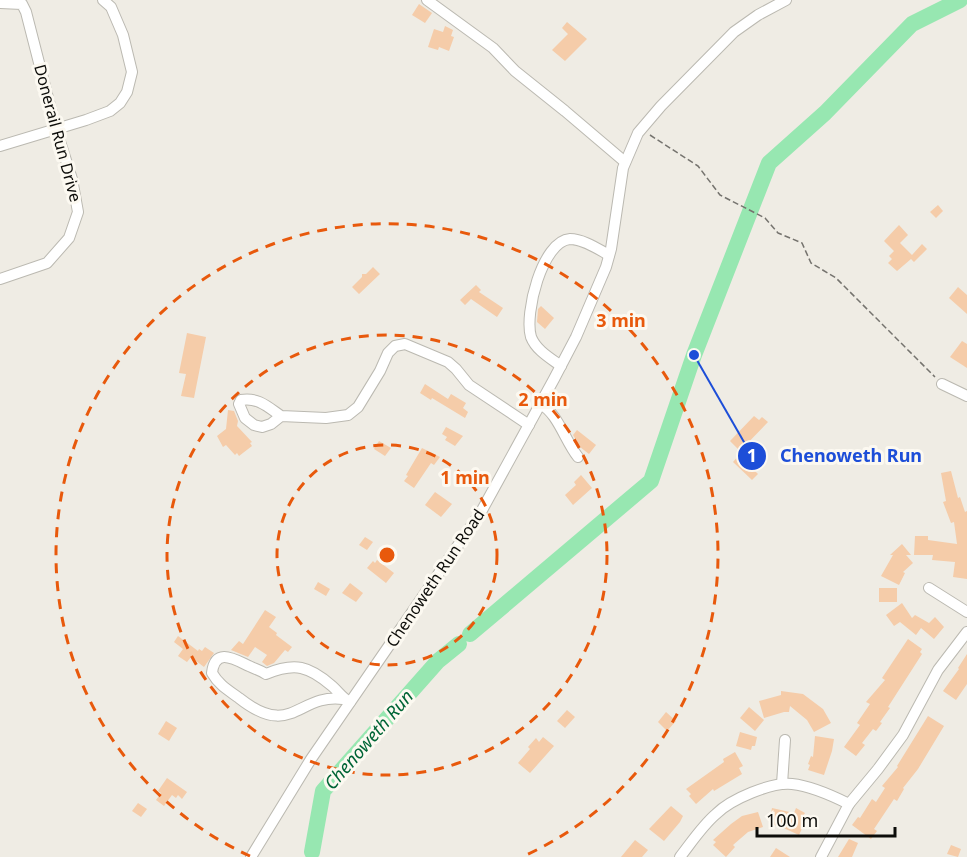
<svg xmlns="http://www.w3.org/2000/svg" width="967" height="857" viewBox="0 0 967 857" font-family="'Noto Sans',sans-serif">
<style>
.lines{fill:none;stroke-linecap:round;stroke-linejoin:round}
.river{stroke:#97e7b1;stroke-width:16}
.building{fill:#f5cca9}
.minor-casing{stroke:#bbb9b1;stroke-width:12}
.path{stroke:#75736e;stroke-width:1.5;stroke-dasharray:6 3;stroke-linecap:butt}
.minor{stroke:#fff;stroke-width:10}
.ring{fill:none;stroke:#e8590c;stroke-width:3;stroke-dasharray:10 8}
.labels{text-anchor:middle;stroke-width:6;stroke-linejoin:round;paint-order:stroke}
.street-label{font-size:16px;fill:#0c0c09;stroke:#fcf9f1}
.water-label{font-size:18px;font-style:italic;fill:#006536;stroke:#fcf9f1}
.centre{fill:#e8590c;stroke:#fcf9f1;stroke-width:3}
.ring-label{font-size:18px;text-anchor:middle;font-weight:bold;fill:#e8590c;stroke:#fcf9f1;stroke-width:6;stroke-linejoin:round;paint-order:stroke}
.leader{fill:none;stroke:#1d4ed8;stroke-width:2}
.callout-dot{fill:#1d4ed8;stroke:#fcf9f1;stroke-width:2}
.mark-label{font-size:18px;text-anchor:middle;font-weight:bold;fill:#fff}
.callout-label{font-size:18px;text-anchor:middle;font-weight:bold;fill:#1d4ed8;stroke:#fcf9f1;stroke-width:6;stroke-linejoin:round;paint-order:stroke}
</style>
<rect width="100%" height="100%" fill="#efece4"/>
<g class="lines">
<g class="river">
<polyline points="470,634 651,481 694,355 769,163 825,113 912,24 960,0"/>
<polyline points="312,852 323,791 438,661 459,644"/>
</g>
</g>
<g class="building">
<polygon points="419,4 432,13 425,23 412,15"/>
<polygon points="567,22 587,39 565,61 552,50 568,34 562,28"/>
<polygon points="445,26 453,30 451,36 454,37 449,51 439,47 438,50 428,47 434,29 443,32"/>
<polygon points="938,205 943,211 936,218 930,212"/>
<polygon points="899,225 908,235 900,243 912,255 922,244 927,249 914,262 911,259 897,271 888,263 892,259 889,256 894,251 884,241"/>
<polygon points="373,267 380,274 359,294 352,287 362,277 362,274 366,274"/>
<polygon points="476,285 481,290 479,292 503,308 497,317 471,299 465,305 460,300"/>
<polygon points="958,287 967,295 967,314 949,298"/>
<polygon points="541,306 554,318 545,329 537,322 538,309"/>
<polygon points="187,333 206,337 194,398 181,396 186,374 179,373"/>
<polygon points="962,341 967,344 967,368 950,357"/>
<polygon points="425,384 448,399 451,394 466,403 463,408 468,412 465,418 432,398 431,400 420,393"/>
<polygon points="228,410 234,411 238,421 237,426 252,442 250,443 252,446 239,456 237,453 235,455 226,445 223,447 217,436 226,429"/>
<polygon points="754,416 759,420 762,417 768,422 740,451 730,441"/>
<polygon points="446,427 463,436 455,446 445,440 447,437 442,434"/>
<polygon points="577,430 596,445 589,454 580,447 573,435"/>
<polygon points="379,441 391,448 385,456 374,449"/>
<polygon points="422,448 440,457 434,465 431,463 414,488 404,481 408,476 406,475"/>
<polygon points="739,455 758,474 752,480 733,462"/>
<polygon points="951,471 958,498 960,497 965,512 967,511 967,579 953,577 955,562 932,560 933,555 914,555 915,536 928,536 928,540 957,544 954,522 951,523 943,502 946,501 941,473"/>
<polygon points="581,475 592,488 573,505 565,495 576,485 574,482"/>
<polygon points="435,492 452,504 441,517 425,505"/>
<polygon points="365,537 373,542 367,550 359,545"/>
<polygon points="902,544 911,555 906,555 913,563 903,572 905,573 899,585 881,576 893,555 890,555"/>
<polygon points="377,560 394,573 386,583 367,568 373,561 375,563"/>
<polygon points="318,582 330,589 326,596 314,589"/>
<polygon points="350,583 363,593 356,602 342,593"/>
<rect x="879" y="588" width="18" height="14"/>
<polygon points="902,603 912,618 915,615 929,623 935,617 944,627 934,639 921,628 916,635 900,622 894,626 886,615"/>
<polygon points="265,610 276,617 269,627 277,633 276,635 292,647 288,652 285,650 274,663 267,666 262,662 267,655 255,647 248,657 231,650 239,641 243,644"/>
<polygon points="178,636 198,651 199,649 202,651 205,647 214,653 204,667 191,657 187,662 178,656 183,649 174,642"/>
<polygon points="908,639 922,649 920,652 922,654 888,707 890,708 880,722 882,723 876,731 873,729 862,743 865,745 856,756 844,747 860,725 857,723 870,704 866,702 885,680 882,678"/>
<polygon points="967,654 967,684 956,700 943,691 959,669 958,668"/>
<polygon points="781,691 803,694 823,709 831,723 814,732 807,720 790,706 789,712 784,712 764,718 759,701 781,695"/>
<polygon points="749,707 764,720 755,731 740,718"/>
<polygon points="567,710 575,717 565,728 557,721"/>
<polygon points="666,712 676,721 667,731 658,722"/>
<polygon points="928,716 944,726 918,769 903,788 904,789 897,801 894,799 874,829 877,831 871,839 852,825 858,817 860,818 872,799 876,802 885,788 882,786 898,767 897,766"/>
<polygon points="166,721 177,728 169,741 158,734"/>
<polygon points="740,732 757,737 755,746 752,746 751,750 736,746"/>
<polygon points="815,736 834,739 832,751 824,775 808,770 810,765 808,764 811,756 813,757"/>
<polygon points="543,737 554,746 530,773 518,763 530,749 528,747 536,738 539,742"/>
<polygon points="735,752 743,766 739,768 742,774 714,791 713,789 696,804 689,796 691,794 686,789 724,762 723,759"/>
<polygon points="167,778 187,792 182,799 178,795 176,798 172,795 164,806 156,800 161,793 158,791"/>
<polygon points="138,803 147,809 141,817 132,811"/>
<polygon points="671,806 683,816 680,822 664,841 649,829"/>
<polygon points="772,808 794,813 796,808 805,813 802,818 806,820 799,835 779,826 769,824"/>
<polygon points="758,812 763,827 748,832 733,845 735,847 726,857 713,845 716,842 713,840 731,824 742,816"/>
<polygon points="849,839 858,843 852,857 838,857"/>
<polygon points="635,840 648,850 642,857 621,857"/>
<polygon points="951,845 961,849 958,857 947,854"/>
<polygon points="776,848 790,857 770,857"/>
</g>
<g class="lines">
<defs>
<g id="minor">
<polyline points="427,0 493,48 515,71 565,111 625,162"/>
<polyline points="0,3 22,4 26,12 56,129 72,179 78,212 69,238 47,263 0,279"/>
<polyline points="0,146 86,120 110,111 120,103 127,92 132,72 123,35 111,7 103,0"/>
<path d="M 561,366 C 550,358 536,350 531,337 C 524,314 542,241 570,239 C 583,239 598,249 609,255"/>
<polyline points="942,384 967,396"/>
<path d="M 540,404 C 558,413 565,441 578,457"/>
<path d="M 281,416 C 268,407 258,397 241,400 L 239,404 L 245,418 L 254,425 L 262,427 L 271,424 L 281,416 L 326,418 L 348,415 L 358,407 L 380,371 L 388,353 L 395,346 L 405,344 L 448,362 L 456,369 L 469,385 L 529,425"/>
<polyline points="929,588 967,612"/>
<path d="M 343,699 C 298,693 292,740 239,698 C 228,690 219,685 212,673 C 215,647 234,659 249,666 C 255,669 260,670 266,674 C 295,662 309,666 332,686 C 339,692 342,698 350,702"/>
<polyline points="782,784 785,740"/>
<polyline points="251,857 311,759 481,512 554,379 576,337 606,267 611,249 623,168 638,133 661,106 734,32 758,15 786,0"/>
<path d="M 680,857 C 691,843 702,826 716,814 C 731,799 771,782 792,784 C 811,786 833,796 849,804"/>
<polyline points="821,857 849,804 878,769 903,735 938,670 967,632"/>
</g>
</defs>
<use href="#minor" class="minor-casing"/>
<polyline class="path" points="650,135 698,166 720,195 765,218 778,233 802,243 811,263 836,278 935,377"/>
<use href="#minor" class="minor"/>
</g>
<g class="ring">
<circle cx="387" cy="555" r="110"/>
<circle cx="387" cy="555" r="220"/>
<path d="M250 856A331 331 0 1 1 524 856"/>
</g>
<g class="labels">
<g class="street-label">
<text transform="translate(58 133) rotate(75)" y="6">Donerail Run Drive</text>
<text transform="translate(435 578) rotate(-56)" y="6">Chenoweth Run Road</text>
</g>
<g class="water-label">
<text transform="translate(369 740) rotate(-49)" y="6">Chenoweth Run</text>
</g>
</g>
<circle cx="387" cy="555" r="9" class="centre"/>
<g class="ring-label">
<text x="621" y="327">3 min</text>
<text x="543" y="406">2 min</text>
<text x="465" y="484">1 min</text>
</g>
<path class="leader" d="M694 355L752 456"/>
<g class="callout-dot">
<circle cx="694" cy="355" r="6"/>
<circle cx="752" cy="456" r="15"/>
</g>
<g class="mark-label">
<text x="752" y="462">1</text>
</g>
<g class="callout-label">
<text x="851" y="462">Chenoweth Run</text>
</g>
<path d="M757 827v9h138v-9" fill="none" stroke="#0c0c09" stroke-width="3"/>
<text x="766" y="827" font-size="18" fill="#0c0c09" stroke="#fcf9f1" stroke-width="4.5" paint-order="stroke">100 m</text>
</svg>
